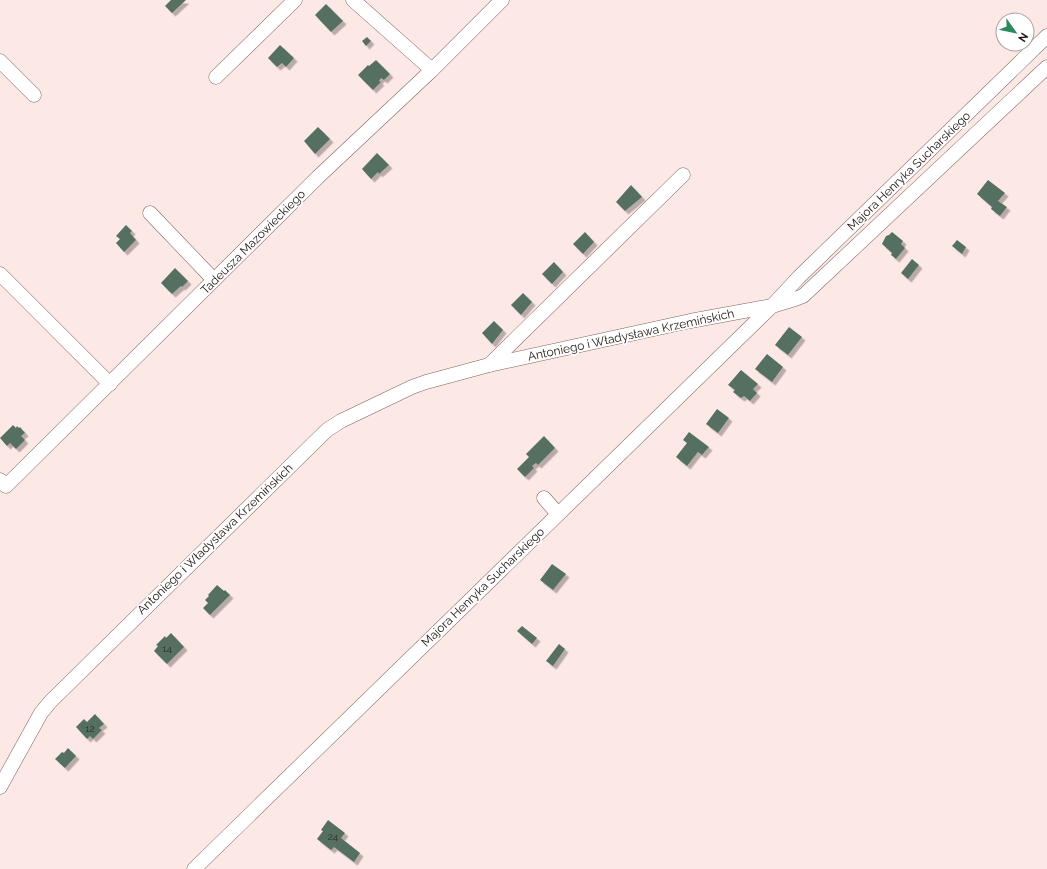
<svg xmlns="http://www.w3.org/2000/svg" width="1047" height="869" viewBox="0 0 1047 869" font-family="Raleway,sans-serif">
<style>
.building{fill:#556f60;filter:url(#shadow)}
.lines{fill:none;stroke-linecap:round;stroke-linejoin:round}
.minor-casing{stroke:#7f635e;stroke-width:15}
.minor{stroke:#fff;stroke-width:14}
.labels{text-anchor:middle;stroke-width:3.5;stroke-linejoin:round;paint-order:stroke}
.number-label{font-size:10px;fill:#2f2c27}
.street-label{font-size:12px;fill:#221614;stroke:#fff}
</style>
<defs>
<filter id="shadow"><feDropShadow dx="3.5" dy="3.5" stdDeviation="0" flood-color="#0004"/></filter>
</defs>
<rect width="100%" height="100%" fill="#fce8e4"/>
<g class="building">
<polygon points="171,0 186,0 172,13 165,6"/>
<polygon points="326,4 343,21 331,32 315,15"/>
<polygon points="367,37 371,41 366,46 362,41"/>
<polygon points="280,45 294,58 286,67 282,63 277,67 268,58"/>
<polygon points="376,60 390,74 384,80 381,78 379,81 381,82 373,90 358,75 368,65 369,66"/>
<polygon points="318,127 330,139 315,154 304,141"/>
<polygon points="377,153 389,165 379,174 378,172 371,179 362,169"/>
<polygon points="988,180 1005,193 998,201 1007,207 1000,216 991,209 992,207 977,194"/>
<polygon points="631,185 642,197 625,211 616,202"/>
<polygon points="126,225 132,231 130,233 136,240 124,252 116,243 120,239 116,236"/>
<polygon points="585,232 594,242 583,254 573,244"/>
<polygon points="892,232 903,241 901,244 905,248 896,259 891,255 892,253 882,244 886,236 889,235"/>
<polygon points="957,240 966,247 962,254 952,246"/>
<polygon points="912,259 919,265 908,279 901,273"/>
<polygon points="554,262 563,272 552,284 542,274"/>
<polygon points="175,268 188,281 182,287 181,286 172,294 161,283"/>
<polygon points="523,293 532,302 521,315 511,305"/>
<polygon points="494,321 503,330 492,344 482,333"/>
<polygon points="789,327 802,337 788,355 775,345"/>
<polygon points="767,354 783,367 772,382 755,369"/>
<polygon points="741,370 758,384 753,389 757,393 750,401 744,396 741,398 733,392 735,390 728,385"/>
<polygon points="717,409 729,418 718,433 706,424"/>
<polygon points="13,425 16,428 17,426 19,428 20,427 25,433 21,436 25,440 16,449 10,443 7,446 0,438"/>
<polygon points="689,432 709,447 702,455 698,452 687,466 676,457 687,443 683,440"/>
<polygon points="544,436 555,448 538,465 536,463 532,466 534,468 525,477 517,469 529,457 526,454"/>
<polygon points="552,564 566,574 553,590 540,580"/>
<polygon points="217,585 224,591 225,590 230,595 210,615 203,608 208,603 205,600 209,596 208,595"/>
<polygon points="522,626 537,638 532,644 517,631"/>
<polygon points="171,633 184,647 167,664 154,651 158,646 156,645 165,636 166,638"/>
<polygon points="559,644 565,649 553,666 546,661"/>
<polygon points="95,714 104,724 99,728 102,730 93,739 90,736 87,739 76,727 84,719 87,722"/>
<polygon points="68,748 76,756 65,768 55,759 62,752 64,753"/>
<polygon points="328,820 345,833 341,838 360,853 354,862 334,847 331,850 317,839 323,831 321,830"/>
</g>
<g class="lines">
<defs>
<g id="minor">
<polyline points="353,0 432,70"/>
<polyline points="0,61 34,95"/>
<polyline points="216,77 295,0"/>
<polyline points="150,213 214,280"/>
<polyline points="0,274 110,384"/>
<polyline points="489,365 683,175"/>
<polyline points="0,480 6,486 318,177 432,70 502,0"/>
<polyline points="544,498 558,514"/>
<polyline points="0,787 41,713 51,701 327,430 341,421 412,387 426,382 489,365 690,321 772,306 799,277 1047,36"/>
<polyline points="194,869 772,306 795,299 803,296 1047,67"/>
</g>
</defs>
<use href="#minor" class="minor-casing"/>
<use href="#minor" class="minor"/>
</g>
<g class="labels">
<g class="number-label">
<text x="167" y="652">14</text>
<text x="90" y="732">12</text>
<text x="333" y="840">24</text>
</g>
<g class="street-label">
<text transform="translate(909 171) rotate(-44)" y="4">Majora Henryka Sucharskiego</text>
<text transform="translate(253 242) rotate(-45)" y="4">Tadeusza Mazowieckiego</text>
<text transform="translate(631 335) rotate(-12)" y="4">Antoniego i Władysława Krzemińskich</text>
<text transform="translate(215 539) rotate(-44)" y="4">Antoniego i Władysława Krzemińskich</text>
<text transform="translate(483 587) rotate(-44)" y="4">Majora Henryka Sucharskiego</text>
</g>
</g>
<g transform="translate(1015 32) rotate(123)"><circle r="19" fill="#ffffff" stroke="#a7a2a1"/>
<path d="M0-3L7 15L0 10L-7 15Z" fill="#2d885e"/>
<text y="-6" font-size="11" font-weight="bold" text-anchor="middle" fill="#221614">N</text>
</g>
</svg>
